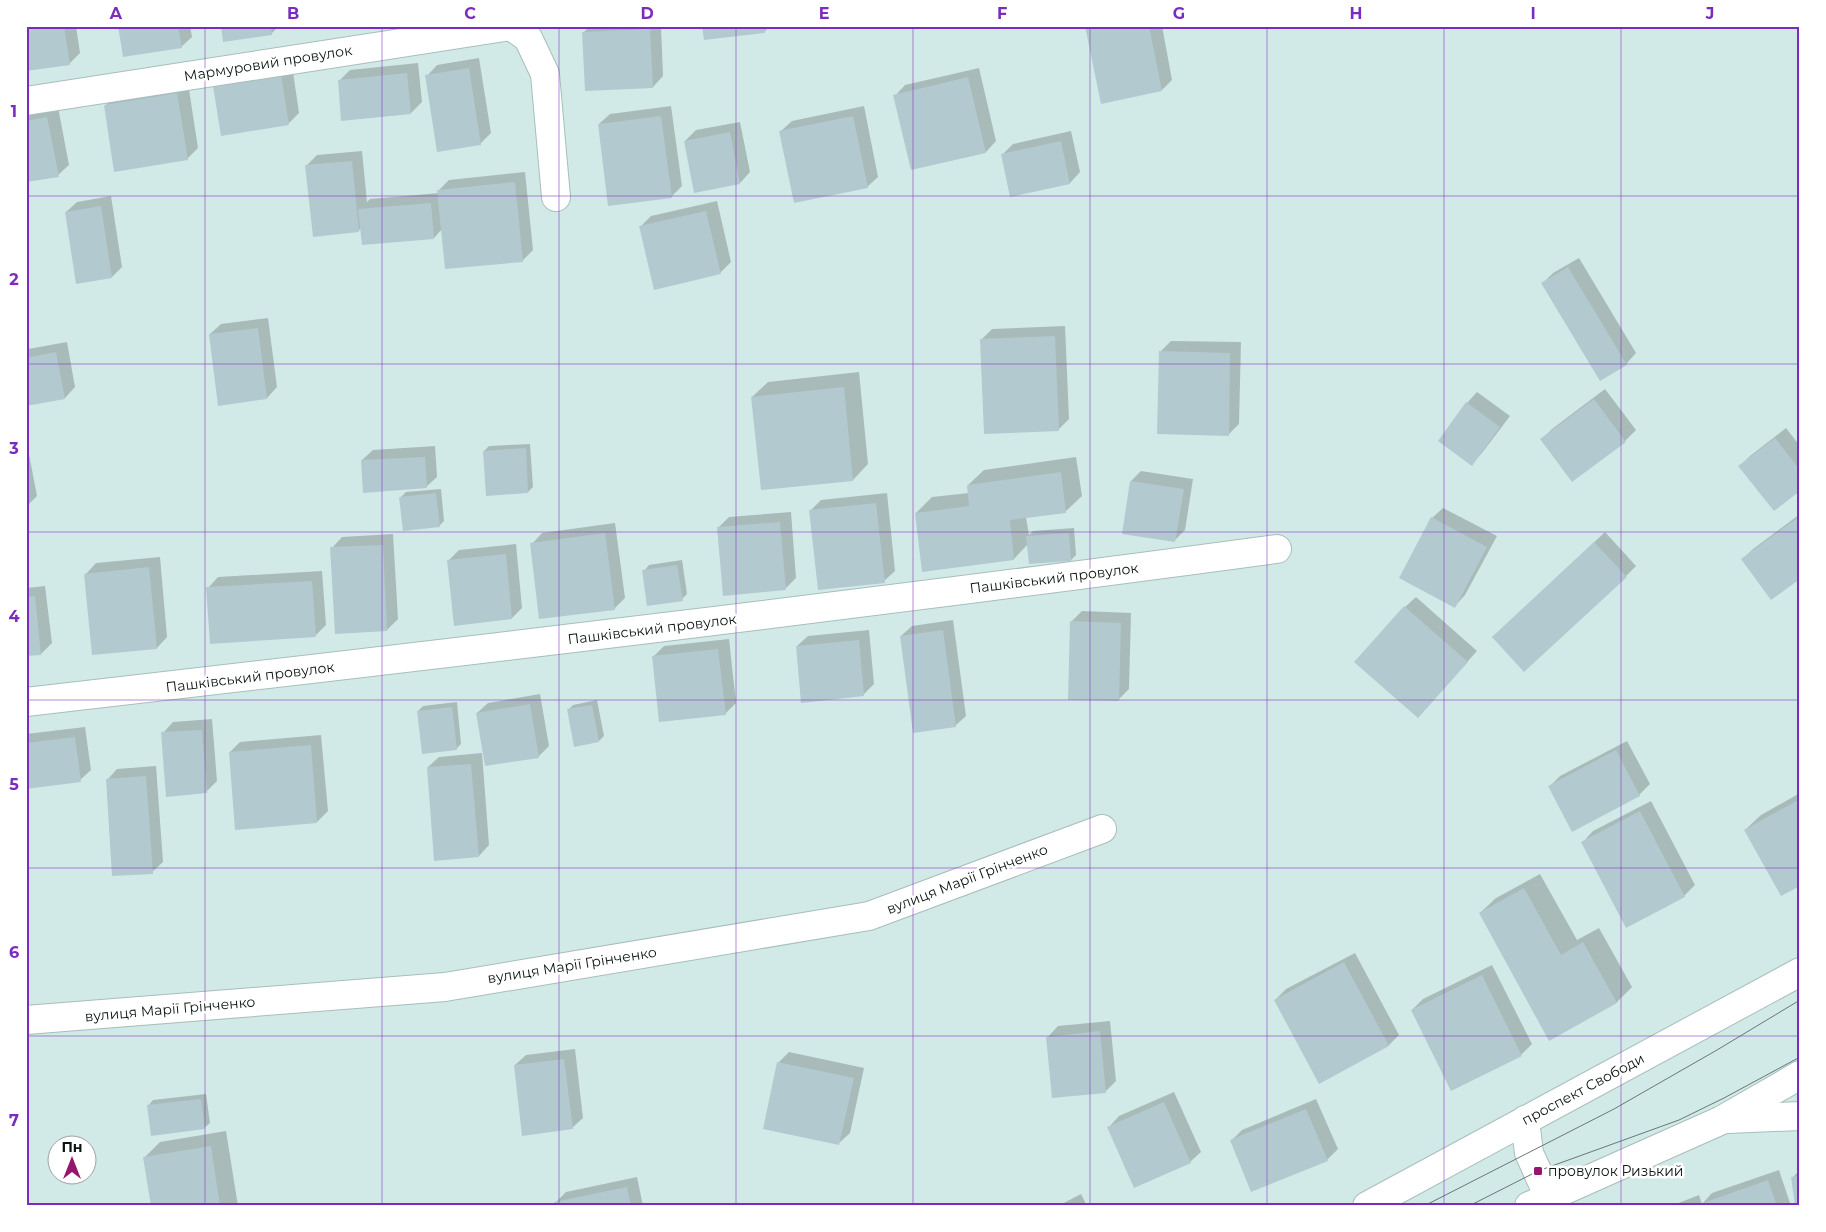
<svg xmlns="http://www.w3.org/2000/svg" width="1826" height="1232" viewBox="0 0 1826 1232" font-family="Montserrat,sans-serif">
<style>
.shadow{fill:#0003}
.building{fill:#b3c9d0}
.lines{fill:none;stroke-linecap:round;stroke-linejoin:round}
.minor-casing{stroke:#a7bebb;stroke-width:30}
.minor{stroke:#fff;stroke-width:28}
.tram{stroke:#687876;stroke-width:1}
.grid{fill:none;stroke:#7b2cbf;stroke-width:1;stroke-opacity:0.55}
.poi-dot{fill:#96166e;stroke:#fff;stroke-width:2}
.labels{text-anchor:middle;stroke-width:5;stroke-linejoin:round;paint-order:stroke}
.street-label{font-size:14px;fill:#0c1514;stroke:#fff}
.poi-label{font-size:14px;fill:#0c1514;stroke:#fff;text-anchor:start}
.neatline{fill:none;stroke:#7b2cbf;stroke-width:2}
.grid-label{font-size:16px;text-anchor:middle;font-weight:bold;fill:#7b2cbf}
</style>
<rect width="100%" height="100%" fill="#d2eae7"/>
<g class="shadow">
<polygon points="26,26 76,26 80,53 69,64"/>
<polygon points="119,26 190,26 192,37 181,47"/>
<polygon points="222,26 279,26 271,34"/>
<polygon points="590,26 661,26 663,76 653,87 583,33"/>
<polygon points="704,26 770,26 764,32"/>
<polygon points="1086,26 1162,26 1172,80 1162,90"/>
<polygon points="479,58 491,133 480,144 427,76 437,65"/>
<polygon points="418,63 422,102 411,113 339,81 350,70"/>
<polygon points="292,65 299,113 289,123 215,86"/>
<polygon points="979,68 996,141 986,152 895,96 905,85"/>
<polygon points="188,83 198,148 187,159 105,106 116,95"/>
<polygon points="671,106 682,186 671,197 599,124 610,114"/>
<polygon points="864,106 878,177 867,187 781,131 792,121"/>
<polygon points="58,107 69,165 58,175 26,181 26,112"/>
<polygon points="740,122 750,172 740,183 685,141 696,130"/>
<polygon points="1071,131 1080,172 1070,183 1002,155 1013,144"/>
<polygon points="362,151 367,202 370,199 439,193 439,190 449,180 525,172 533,250 522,261 442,229 434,238 361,228 358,231 307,165 317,155"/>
<polygon points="111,196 122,267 112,277 66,212 77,202"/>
<polygon points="717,201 731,262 720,273 641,226 651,216"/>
<polygon points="1579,258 1636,353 1626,364 1543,283 1553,273"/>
<polygon points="268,318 277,387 267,398 210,334 221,324"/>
<polygon points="1065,326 1069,419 1058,430 982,339 992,329"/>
<polygon points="1171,341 1241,342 1239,424 1228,435 1160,352"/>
<polygon points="67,342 75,387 65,398 26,405 26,351 28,349"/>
<polygon points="859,372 868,464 853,480 752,397 768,382"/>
<polygon points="1605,389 1636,430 1625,441 1573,480 1542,439 1552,429"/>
<polygon points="1477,392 1510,416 1482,453 1472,464 1440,441 1467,403"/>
<polygon points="1786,428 1800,446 1800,489 1740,466 1750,456"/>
<polygon points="530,444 533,487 528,492 484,451 489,446"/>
<polygon points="435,446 437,477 426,487 362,460 373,450"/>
<polygon points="26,454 29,454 37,496 26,507"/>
<polygon points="1076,457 1082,496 1066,511 1026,517 1029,535 1033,531 1074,528 1076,555 1071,560 1028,544 1014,559 916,513 932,497 969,493 968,485 984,470"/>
<polygon points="1141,471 1193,479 1185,530 1175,540 1131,481"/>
<polygon points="441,489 444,521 439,526 401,497 406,492"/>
<polygon points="887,493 895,571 884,581 811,510 821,500"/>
<polygon points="1443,508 1497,536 1465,595 1455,606 1432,518"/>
<polygon points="791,512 796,578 786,588 718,528 729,517"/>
<polygon points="1800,514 1800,577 1743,559 1753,549"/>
<polygon points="615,523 625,598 614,609 532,544 542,533"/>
<polygon points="1605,532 1636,566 1626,576 1504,627"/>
<polygon points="393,534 398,619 387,630 332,548 342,537"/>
<polygon points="516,544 522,608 512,618 449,560 459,550"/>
<polygon points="160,557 167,637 157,648 86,574 96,563"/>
<polygon points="682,560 687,594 682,599 644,571 649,565"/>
<polygon points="322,571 326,625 315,636 208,588 218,577"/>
<polygon points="45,586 52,643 41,654 26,655 26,588"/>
<polygon points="1416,597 1477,651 1428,706 1405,607"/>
<polygon points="1082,611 1131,613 1129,689 1118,700 1071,622"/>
<polygon points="953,620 966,716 955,726 901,636 912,626"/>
<polygon points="869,630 874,684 863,695 797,646 808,636"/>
<polygon points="729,639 736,703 725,714 653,657 664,646"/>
<polygon points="540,694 549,746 538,757 477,713 488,703"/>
<polygon points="597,700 604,736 599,741 568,710 573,705"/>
<polygon points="457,702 461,744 456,749 418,711 423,706"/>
<polygon points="212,719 217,781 206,792 163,733 173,722"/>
<polygon points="85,727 91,770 80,780 26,787 26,734"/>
<polygon points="321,735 328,811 317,822 230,752 240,742"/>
<polygon points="1627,741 1650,784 1639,795 1549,787 1560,776"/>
<polygon points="482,753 489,845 479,856 428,767 439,757"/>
<polygon points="156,766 163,862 152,872 107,780 117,769"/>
<polygon points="1800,793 1800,884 1745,830 1761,815"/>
<polygon points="1651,801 1695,885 1684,896 1626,926 1583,842 1593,831"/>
<polygon points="1540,874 1577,940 1599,928 1632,987 1617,1002 1550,1039 1480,913 1496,898"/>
<polygon points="1355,953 1399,1035 1389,1045 1319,1082 1275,1000 1286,989"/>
<polygon points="1492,965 1532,1044 1521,1055 1412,1010 1423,999"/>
<polygon points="1110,1021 1116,1081 1106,1091 1048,1037 1058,1026"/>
<polygon points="575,1049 583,1118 572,1128 515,1065 526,1055"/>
<polygon points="789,1052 864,1068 850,1133 839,1143 778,1063"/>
<polygon points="1174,1092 1201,1152 1190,1162 1109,1127 1119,1116"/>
<polygon points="206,1094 210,1123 204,1128 148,1106 153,1100"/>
<polygon points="1316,1099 1338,1149 1327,1160 1231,1141 1242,1130"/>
<polygon points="226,1131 238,1206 152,1206 144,1158 160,1142"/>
<polygon points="1779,1170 1791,1206 1671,1206 1699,1195 1702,1204 1712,1193"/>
<polygon points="1800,1170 1800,1206 1792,1178"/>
<polygon points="637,1177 643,1206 556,1206 555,1203 566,1192"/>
<polygon points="1081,1194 1087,1206 1058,1206"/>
</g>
<g class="building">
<polygon points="26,26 64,26 70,65 26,71"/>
<polygon points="118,26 178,26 182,48 123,57"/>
<polygon points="221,26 271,26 272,35 223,42"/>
<polygon points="702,26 764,26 765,33 704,40"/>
<polygon points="1085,26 1149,26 1162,91 1101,104"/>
<polygon points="650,29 653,88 585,91 582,32"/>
<polygon points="469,68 481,145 437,152 425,75"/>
<polygon points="407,73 411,114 341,121 338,80"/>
<polygon points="281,75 289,125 221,136 213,86"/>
<polygon points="968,77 986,153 911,170 893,95"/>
<polygon points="177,93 188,160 114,172 104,105"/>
<polygon points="661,116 672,198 608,206 598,124"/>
<polygon points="853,116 868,188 794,203 779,131"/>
<polygon points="47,117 59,177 26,182 26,121"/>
<polygon points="730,132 740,184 694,193 684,141"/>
<polygon points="1061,141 1070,184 1010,197 1001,154"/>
<polygon points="352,161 359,232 313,237 305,165"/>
<polygon points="515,182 523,262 445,269 437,190"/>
<polygon points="431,203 434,239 362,245 358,209"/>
<polygon points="101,206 112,278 76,284 65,212"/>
<polygon points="706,211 721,274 654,290 639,226"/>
<polygon points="1568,267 1627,365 1600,381 1541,283"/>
<polygon points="258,328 267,399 218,406 209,334"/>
<polygon points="1055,336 1059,431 984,434 980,339"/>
<polygon points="1159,351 1230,353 1229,436 1157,434"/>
<polygon points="56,352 65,399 26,406 26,358"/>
<polygon points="844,387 853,481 761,490 751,397"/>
<polygon points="1594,399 1626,442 1572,482 1540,439"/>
<polygon points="1466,402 1500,427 1472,466 1438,441"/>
<polygon points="1775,438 1800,470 1800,491 1774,511 1738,466"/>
<polygon points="526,448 528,493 486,496 483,451"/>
<polygon points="425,457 427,488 363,493 361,460"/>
<polygon points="1061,472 1066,513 1010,520 1014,560 922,572 915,513 969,506 967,485"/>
<polygon points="1130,481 1184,489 1175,542 1122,534"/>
<polygon points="436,493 440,527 403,531 399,497"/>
<polygon points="876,503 885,583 818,590 809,510"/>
<polygon points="1800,516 1800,579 1771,600 1741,559"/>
<polygon points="1431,517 1487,547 1455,608 1399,578"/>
<polygon points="780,522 786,590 723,596 717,527"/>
<polygon points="605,533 615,610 539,619 530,543"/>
<polygon points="1069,533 1071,561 1029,564 1026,536"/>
<polygon points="1594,542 1627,577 1524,672 1492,637"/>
<polygon points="383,545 387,631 335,634 330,547"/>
<polygon points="506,554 512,619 454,626 447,560"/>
<polygon points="677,565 683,601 647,606 642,570"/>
<polygon points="149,567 157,649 92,655 84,574"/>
<polygon points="312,581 316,637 210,644 206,587"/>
<polygon points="35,596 41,655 26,656 26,597"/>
<polygon points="1404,606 1468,662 1418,718 1354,662"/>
<polygon points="1070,621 1121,623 1119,701 1068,700"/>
<polygon points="943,630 956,727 913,733 900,636"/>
<polygon points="859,640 864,696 801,703 796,646"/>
<polygon points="718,649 726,715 659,722 652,656"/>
<polygon points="530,704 539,758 485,766 476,713"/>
<polygon points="592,705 599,742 574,747 567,709"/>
<polygon points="452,707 457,750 422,754 417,711"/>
<polygon points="202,730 207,793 166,797 161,732"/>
<polygon points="75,737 81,782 26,789 26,743"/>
<polygon points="311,745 317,823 235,830 229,752"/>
<polygon points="1616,750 1640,796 1572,832 1548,786"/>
<polygon points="471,764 479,857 434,861 427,767"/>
<polygon points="146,776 153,874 112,876 106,779"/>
<polygon points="1800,799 1800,886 1781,896 1744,830"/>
<polygon points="1640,811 1685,897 1626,928 1581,842"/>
<polygon points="1524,888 1561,955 1583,942 1617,1003 1549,1041 1479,913"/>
<polygon points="1344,962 1389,1046 1319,1084 1274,1000"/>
<polygon points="1482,975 1522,1056 1451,1091 1411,1010"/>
<polygon points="1100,1031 1106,1093 1052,1098 1046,1037"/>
<polygon points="564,1059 573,1129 522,1136 514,1065"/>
<polygon points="777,1062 854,1078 839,1145 763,1129"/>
<polygon points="201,1099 205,1129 151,1136 147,1105"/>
<polygon points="1164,1102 1191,1163 1134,1188 1107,1127"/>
<polygon points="1306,1109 1328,1161 1251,1192 1230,1140"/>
<polygon points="211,1146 220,1206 151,1206 143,1157"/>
<polygon points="1800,1176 1800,1206 1795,1206 1791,1177"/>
<polygon points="1768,1180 1777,1206 1701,1206 1700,1204"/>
<polygon points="627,1187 631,1206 554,1206 554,1202"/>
</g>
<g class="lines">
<defs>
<g id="minor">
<polyline points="511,26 528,38 545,74 556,197"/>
<polyline points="26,101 511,26"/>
<path d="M 26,702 C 444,654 861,605 1277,549"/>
<polyline points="26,1020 445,987 869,916 1102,829"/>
<polyline points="1728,1119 1800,1116"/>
<polyline points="1525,1120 1529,1153 1553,1206"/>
<polyline points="1367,1206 1800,972"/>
<polyline points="1529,1206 1722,1120 1800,1075"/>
</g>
</defs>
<use href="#minor" class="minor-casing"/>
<use href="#minor" class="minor"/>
<g class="tram">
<polyline points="1424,1206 1614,1109 1717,1050 1800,1000"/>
<polyline points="1469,1206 1538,1171 1679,1120 1724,1098 1800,1057"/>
</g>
</g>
<path class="grid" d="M 205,26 L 205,1206M 382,26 L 382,1206M 559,26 L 559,1206M 736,26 L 736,1206M 913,26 L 913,1206M 1090,26 L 1090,1206M 1267,26 L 1267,1206M 1444,26 L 1444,1206M 1621,26 L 1621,1206M 26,196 L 1800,196M 26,364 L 1800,364M 26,532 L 1800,532M 26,700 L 1800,700M 26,868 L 1800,868M 26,1036 L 1800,1036"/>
<rect class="poi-dot" x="1533" y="1166" width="10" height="10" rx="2.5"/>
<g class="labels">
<g class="street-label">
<text transform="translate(268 63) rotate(-9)" y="5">Мармуровий провулок</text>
<text transform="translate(1054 578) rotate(-7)" y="5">Пашківський провулок</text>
<text transform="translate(652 629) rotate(-7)" y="5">Пашківський провулок</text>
<text transform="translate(250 677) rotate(-7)" y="5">Пашківський провулок</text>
<text transform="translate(967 879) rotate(-21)" y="5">вулиця Марії Грінченко</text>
<text transform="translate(572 965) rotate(-9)" y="5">вулиця Марії Грінченко</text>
<text transform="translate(170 1009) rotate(-5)" y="5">вулиця Марії Грінченко</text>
<text transform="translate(1583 1089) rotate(-28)" y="5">проспект Свободи</text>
</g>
<g class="poi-label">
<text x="1548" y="1176">провулок Ризький</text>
</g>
</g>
<rect width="1826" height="1232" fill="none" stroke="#ffffff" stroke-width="55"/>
<g transform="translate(72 1160)"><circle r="24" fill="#ffffff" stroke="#9ea1a1"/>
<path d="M0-4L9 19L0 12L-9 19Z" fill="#96166e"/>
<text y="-8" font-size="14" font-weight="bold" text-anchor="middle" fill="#0c1514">Пн</text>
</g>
<rect x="28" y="28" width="1770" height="1176" class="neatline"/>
<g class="grid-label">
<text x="116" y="19">A</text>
<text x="293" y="19">B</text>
<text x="470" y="19">C</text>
<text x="647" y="19">D</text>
<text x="824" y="19">E</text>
<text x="1002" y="19">F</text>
<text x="1179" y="19">G</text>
<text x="1356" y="19">H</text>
<text x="1533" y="19">I</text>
<text x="1710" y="19">J</text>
<text x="14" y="117">1</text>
<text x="14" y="285">2</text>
<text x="14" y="454">3</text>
<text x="14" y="622">4</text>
<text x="14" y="790">5</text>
<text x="14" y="958">6</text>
<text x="14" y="1126">7</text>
</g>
</svg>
